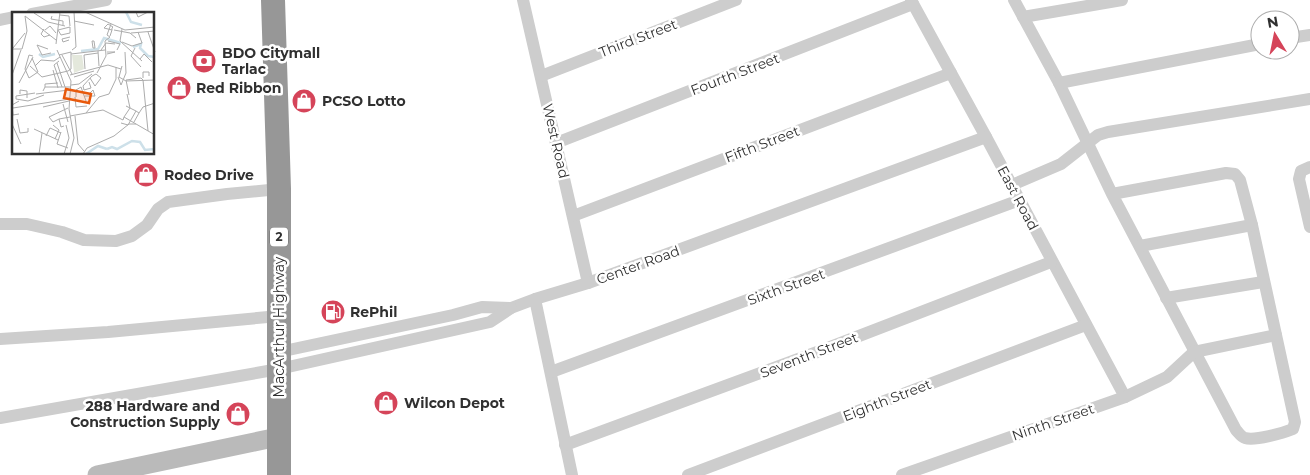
<svg xmlns="http://www.w3.org/2000/svg" width="1310" height="475" viewBox="0 0 1310 475" font-family="Montserrat,sans-serif">
<style>
.lines{fill:none;stroke-linecap:round;stroke-linejoin:round}
.street{stroke:#cdcdcd;stroke-width:12}
.secondary{stroke:#bababa;stroke-width:19}
.highway{stroke:#979797;stroke-width:24}
.labels{text-anchor:middle;stroke-width:5;stroke-linejoin:round;paint-order:stroke}
.shield{fill:#fff;stroke:#6e6e6e;stroke-width:1}
.shield-label{font-size:12px;font-weight:bold;fill:#303030}
.street-label{font-size:14px;fill:#303030;stroke:#fff}
.poi-label{font-size:14px;font-weight:bold;fill:#303030;stroke:#fff;text-anchor:start}
.inset-river{fill:none;stroke:#cde0e9;stroke-width:2.5}
.inset-road{fill:none;stroke:#acacac;stroke-width:1}
.view{fill:#e8590c;fill-opacity:0.15;stroke:#e8590c;stroke-width:2.5}
.inset-edge{fill:none;stroke:#303030;stroke-width:2.5}
</style>
<rect width="100%" height="100%" fill="#fff"/>
<g class="lines">
<g class="street">
<polyline points="523,0 588,283"/>
<polyline points="911,0 986,137 1125,397"/>
<path d="M 1014,0 L 1059,83 L 1112,194 L 1236,430 C 1239,433 1241,437 1245,438 C 1255,441 1283,433 1293,429 L 1295,422 L 1252,225 L 1240,180 L 1235,174 L 1226,173 L 1112,194"/>
<polyline points="32,14 106,0"/>
<polyline points="1023,17 1122,0"/>
<polyline points="0,20 14,17"/>
<polyline points="1290,38 1310,35"/>
<polyline points="541,76 736,0"/>
<polyline points="1059,83 1260,44"/>
<polyline points="556,143 913,4"/>
<polyline points="1310,167 1301,171 1299,179 1310,227"/>
<polyline points="1012,185 1061,164 1098,135 1108,132 1310,99"/>
<polyline points="573,216 951,73"/>
<polyline points="0,224 27,224 62,232 84,240 116,241 132,236 147,225 158,209 168,202 227,194 279,189"/>
<polyline points="1140,246 1252,225"/>
<polyline points="1166,298 1263,282"/>
<polyline points="535,299 572,475"/>
<polyline points="0,339 108,332 279,316"/>
<polyline points="279,352 453,315 482,307 511,308 535,299 588,283 986,137"/>
<polyline points="551,372 1020,200"/>
<polyline points="0,418 279,369 490,322 511,308"/>
<polyline points="565,445 820,351 1051,262"/>
<polyline points="688,475 1086,325"/>
<polyline points="902,475 1125,397 1167,377 1194,352 1276,335"/>
</g>
<polyline class="secondary" points="97,475 278,437"/>
<polyline class="highway" points="273,0 279,189 279,475"/>
</g>
<defs>
<symbol id="bank-disc" viewBox="-11 -11 22 22"><circle r="9.5" fill="#d54459" stroke="#fff"/><path d="M-6-4H6V4H-6ZM0-2.3a2.3 2.3 0 1 0 0 4.6a2.3 2.3 0 1 0 0-4.6Z" fill="#fff"/></symbol>
<symbol id="shop-disc" viewBox="-11 -11 22 22"><circle r="9.5" fill="#d54459" stroke="#fff"/><path d="M-5-2.5h2.3a2.7 3.5 0 0 1 5.4 0H5L5.5 6h-11ZM-1.5-2.5h3a1.5 2.3 0 0 0-3 0Z" fill="#fff"/></symbol>
<symbol id="fuel-disc" viewBox="-11 -11 22 22"><circle r="9.5" fill="#d54459" stroke="#fff"/><path d="M-5.5-6h7V0h2V4h1.3V-2.5L3-4.5l.8-.8L6-3V5H2.5V1h-1V6h-7ZM-4.2-4.7v3.2H.2V-4.7Z" fill="#fff"/></symbol>
</defs>
<g fill-rule="evenodd">
<use href="#bank-disc" x="190" y="47" width="28" height="28"/>
<use href="#shop-disc" x="165" y="74" width="28" height="28"/>
<use href="#shop-disc" x="290" y="87" width="28" height="28"/>
<use href="#shop-disc" x="132" y="161" width="28" height="28"/>
<use href="#fuel-disc" x="319" y="298" width="28" height="28"/>
<use href="#shop-disc" x="372" y="389" width="28" height="28"/>
<use href="#shop-disc" x="224" y="400" width="28" height="28"/>
</g>
<g class="labels">
<rect class="shield" x="270" y="227.5" width="18" height="19" rx="4"/>
<g class="shield-label">
<text x="279" y="241">2</text>
</g>
<g class="street-label">
<text transform="translate(638 38) rotate(-21)" y="5">Third Street</text>
<text transform="translate(735 74) rotate(-21)" y="5">Fourth Street</text>
<text transform="translate(556 141) rotate(77)" y="5">West Road</text>
<text transform="translate(762 144) rotate(-21)" y="5">Fifth Street</text>
<text transform="translate(1018 198) rotate(62)" y="5">East Road</text>
<text transform="translate(638 265) rotate(-20)" y="5">Center Road</text>
<text transform="translate(786 287) rotate(-20)" y="5">Sixth Street</text>
<text transform="translate(279 327) rotate(-90)" y="5">MacArthur Highway</text>
<text transform="translate(809 355) rotate(-21)" y="5">Seventh Street</text>
<text transform="translate(887 400) rotate(-21)" y="5">Eighth Street</text>
<text transform="translate(1053 422) rotate(-19)" y="5">Ninth Street</text>
</g>
<g class="poi-label">
<text x="222" y="58">BDO Citymall<tspan x="222" dy="16">Tarlac</tspan></text>
<text x="196" y="93">Red Ribbon</text>
<text x="322" y="106">PCSO Lotto</text>
<text x="164" y="180">Rodeo Drive</text>
<text x="350" y="317">RePhil</text>
<text x="404" y="408">Wilcon Depot</text>
<text x="220" y="411" text-anchor="end">288 Hardware and<tspan x="220" dy="16">Construction Supply</tspan></text>
</g>
</g>
<g transform="translate(12 12)">
<rect width="142" height="142" fill="#fff"/>
<path d="M 60,43 L 70,43 L 72,57 L 62,61 Z" fill="#e4e8dc"/>
<path class="inset-river" d="M 114,0 L 119,10 L 130,13M 121,35 L 129,32 L 128,36 L 136,44 L 143,45M 69,39 L 86,37 L 92,26 L 109,31M 27,42 L 31,45 L 43,42M 95,137 L 100,135 L 105,137 L 120,129 L 128,130 L 133,138 L 143,137M 74,142 L 86,134 L 95,137"/>
<path class="inset-road" d="M 73,0 L 113,18 L 143,15M 124,0 L 126,5 L 136,0M 22,1 L 36,10 L 53,14M 48,3 L 57,4 L 58,14M 13,4 L 44,28M 40,4 L 39,7 L 51,9 L 51,13M 62,9 L 82,13M 32,17 L 29,22 L 32,25 L 38,23M 110,17 L 108,29 L 130,49M 33,18 L 38,14 L 44,21M 46,18 L 58,15 L 58,21 L 49,23 L 46,18M 102,18 L 118,21 L 124,26M 136,20 L 143,40M 119,21 L 143,19M 98,24 L 100,18 L 100,16 L 101,15 L 96,12 L 92,16 L 100,18M 57,28 L 51,30 L 50,27 L 58,25M 80,29 L 82,29 L 83,36 L 81,36 ZM 96,29 L 108,32 L 105,38M 110,30 L 120,34 L 130,31 L 126,20M 44,32 L 48,0M 1,36 L 13,21M 123,36 L 119,44 L 129,55M 0,37 L 10,37 L 15,19 L 13,4M 36,37 L 25,33 L 30,43 L 39,41M 45,38 L 59,69 L 57,97 L 62,126 L 58,142M 60,38 L 64,35 L 62,0M 89,38 L 94,31 L 103,32M 86,39 L 87,54M 59,42 L 93,38M 95,42 L 103,40 L 95,40M 47,43 L 59,40 L 59,57 L 56,59M 50,43 L 60,62M 20,46 L 26,60 L 17,66 L 13,57 L 17,43 L 21,44M 128,47 L 132,42 L 140,50M 47,49 L 42,53 L 50,75M 45,51 L 53,75M 18,54 L 30,65 L 56,59M 23,54 L 29,48 L 42,49 L 48,45M 110,54 L 107,65 L 114,69 L 143,68M 73,57 L 72,43 L 86,41M 41,58 L 46,76M 85,61 L 94,44 L 93,29 L 98,25 L 95,23 L 99,12M 0,63 L 9,38M 58,63 L 96,53 L 109,57M 62,65 L 82,59M 106,65 L 109,73 L 114,61 L 113,40M 131,66 L 131,60 L 137,60 L 137,64M 114,68 L 129,66 L 131,68M 114,68 L 117,83M 131,68 L 136,119M 77,70 L 79,76 L 72,78 L 71,74 L 80,64 L 84,62 L 89,66 L 83,74 L 78,66M 7,71 L 21,45M 59,73 L 67,72 L 80,62M 33,75 L 33,72 L 46,71M 31,79 L 33,75 L 59,75M 23,81 L 4,84 L 4,87 L 16,89 L 32,83M 8,82 L 8,78 L 15,79 L 15,86M 24,82 L 57,78M 73,84 L 83,84 L 81,78 L 78,81M 63,85 L 64,95 L 75,94M 64,85 L 64,78 L 69,75 L 74,89M 7,89 L 0,93 L 1,103 L 7,102M 51,92 L 56,110M 114,94 L 118,96 L 115,82M 31,95 L 57,89M 1,96 L 58,87M 74,101 L 87,85 L 97,82 L 104,67 L 104,55M 127,101 L 131,95 L 143,91M 58,104 L 91,98 L 111,108 L 112,105 L 143,123M 63,104 L 66,132 L 72,139M 112,105 L 118,96 L 124,99 L 127,101 L 122,110M 5,107 L 8,121 L 16,120 L 16,116M 47,107 L 41,110 L 37,105 L 56,96M 109,111 L 116,113 L 124,99M 0,112 L 9,132M 41,113 L 47,118 L 43,127M 52,114 L 49,115 L 47,107 L 58,105M 22,117 L 46,128M 49,120 L 45,132 L 56,136M 34,124 L 38,116 L 49,121M 27,142 L 30,121M 52,142 L 57,126 L 54,113M 71,142 L 75,136 L 102,124 L 117,112 L 124,112"/>
<path class="view" d="M 54,77 L 79,82 L 77,91 L 52,86 Z"/>
<rect width="142" height="142" class="inset-edge"/>
</g>
<g transform="translate(1275 35) rotate(350)"><circle r="24" fill="#ffffff" stroke="#acacac"/>
<path d="M0-4L9 19L0 12L-9 19Z" fill="#d54459"/>
<text y="-8" font-size="14" font-weight="bold" text-anchor="middle" fill="#303030">N</text>
</g>
</svg>
